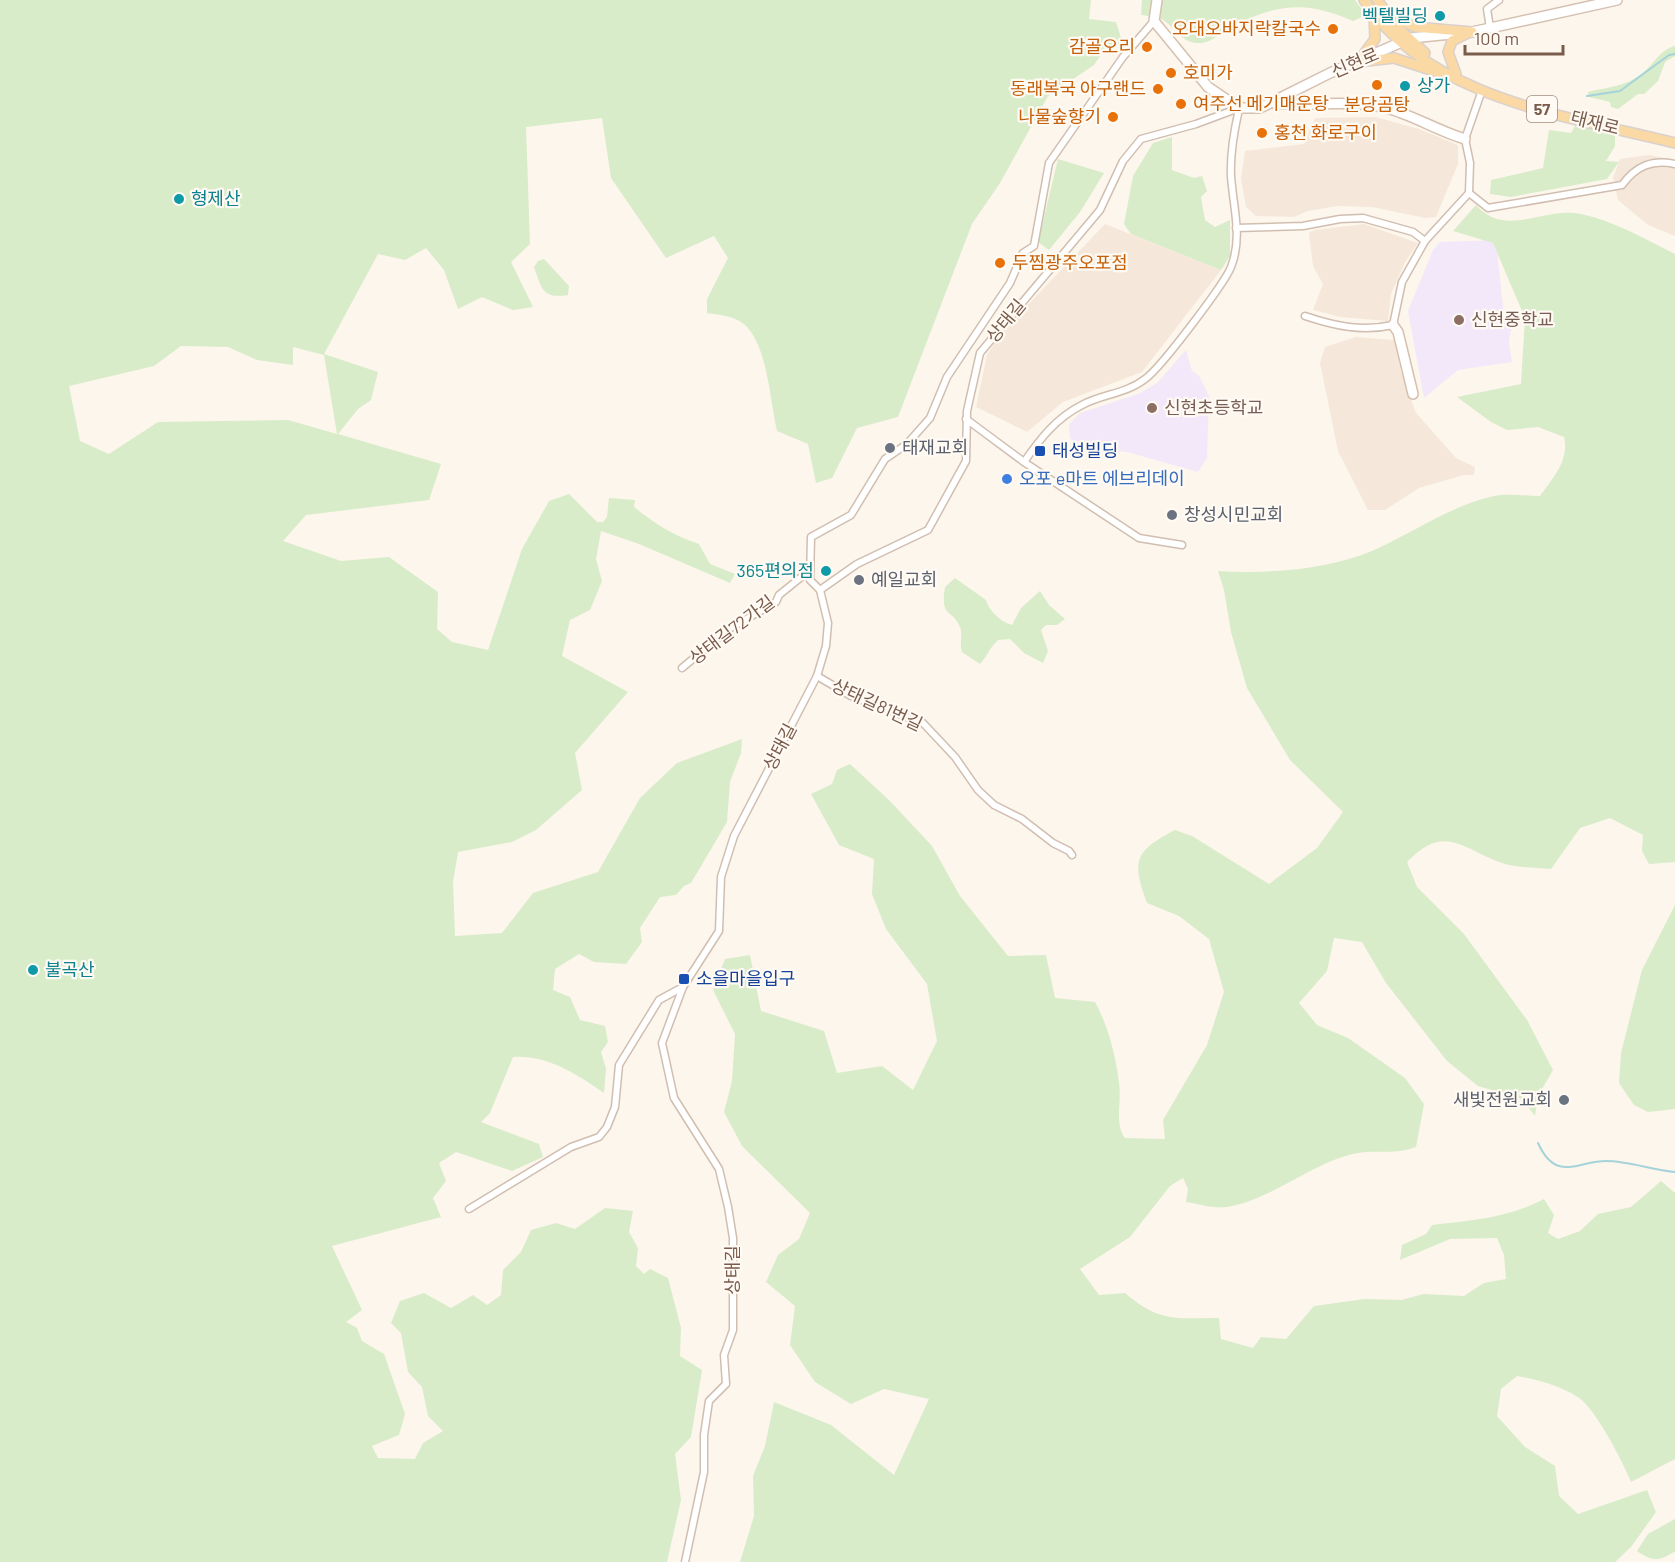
<svg xmlns="http://www.w3.org/2000/svg" width="1675" height="1562" viewBox="0 0 1675 1562" font-family="Barlow,'Noto Sans KR',sans-serif">
<style>
.residential{fill:#f5e8da}
.education{fill:#f3e8fa}
.green{fill:#d8ecc9;fill-rule:evenodd}
.lines{fill:none;stroke-linecap:round;stroke-linejoin:round}
.stream{stroke:#a5d3da;stroke-width:2}
.street-casing{stroke:#d1beb0;stroke-width:9}
.secondary-casing{stroke:#d6c0b0;stroke-width:12}
.primary-casing{stroke:#dad1cd;stroke-width:12}
.street{stroke:#fff;stroke-width:6}
.secondary{stroke:#fff;stroke-width:9}
.primary{stroke:#fbd9a5;stroke-width:9}
.culture-dot{fill:#0f9aa8;stroke:#fffaf3;stroke-width:2}
.food-dot{fill:#e8710a;stroke:#fffaf3;stroke-width:2}
.education-dot{fill:#8d6e63;stroke:#fffaf3;stroke-width:2}
.worship-dot{fill:#6b7280;stroke:#fffaf3;stroke-width:2}
.transit-dot{fill:#1a4fb4;stroke:#fffaf3;stroke-width:2}
.shop-dot{fill:#3f7fe0;stroke:#fffaf3;stroke-width:2}
.labels{text-anchor:middle;stroke-width:4.5;stroke-linejoin:round;paint-order:stroke}
.shield{fill:#fffaf3;stroke:#a28b7f;stroke-width:1.5}
.shield-label{font-size:16px;font-weight:bold;fill:#7a5c4d}
.culture-label{font-size:18px;fill:#0d838f;stroke:#fffaf3;text-anchor:start}
.food-label{font-size:18px;fill:#c56008;stroke:#fffaf3;text-anchor:end}
.street-label{font-size:18px;fill:#7a5c4d;stroke:#fffaf3}
.education-label{font-size:18px;fill:#785e54;stroke:#fffaf3;text-anchor:start}
.worship-label{font-size:18px;fill:#5b616d;stroke:#fffaf3;text-anchor:start}
.transit-label{font-size:18px;fill:#164399;stroke:#fffaf3;text-anchor:start}
.shop-label{font-size:18px;fill:#366cbe;stroke:#fffaf3;text-anchor:start}
</style>
<rect width="100%" height="100%" fill="#fdf6ec"/>
<g class="residential">
<polygon points="1376,117 1419,129 1458,145 1458,164 1436,217 1425,218 1372,207 1338,206 1308,211 1294,217 1256,216 1246,207 1241,179 1245,151 1304,144 1315,118"/>
<polygon points="1649,155 1675,160 1675,236 1648,225 1618,200 1613,178 1620,159"/>
<polygon points="1105,224 1221,270 1142,372 1063,402 1027,432 976,407 987,355 1000,334"/>
<polygon points="1364,224 1418,243 1405,262 1391,294 1388,321 1340,317 1313,310 1323,284 1313,266 1309,233 1315,230"/>
<polygon points="1356,337 1394,340 1401,372 1416,413 1456,458 1475,467 1474,475 1464,475 1419,488 1385,510 1368,510 1338,451 1320,363 1325,347"/>
</g>
<g class="education">
<polygon points="1496,240 1504,316 1512,324 1509,342 1512,362 1458,370 1424,398 1408,311 1433,250 1440,242"/>
<polygon points="1186,350 1192,371 1199,376 1209,396 1207,458 1198,472 1127,452 1081,448 1070,438 1069,425 1080,413 1138,394 1157,383"/>
</g>
<g class="green">
<path d="M 0,0 L 1091,0 L 1089,19 L 1116,22 L 1123,44 L 1104,50 L 1094,65 L 1048,96 L 1000,183 L 972,224 L 898,417 L 857,428 L 832,478 L 816,483 L 808,444 L 777,431 C 770,401 768,350 747,327 C 737,316 721,315 707,313 L 707,299 L 728,258 L 714,236 L 666,258 L 611,178 L 602,118 L 526,127 L 530,244 L 511,262 L 533,307 L 513,310 L 482,297 L 458,309 L 444,270 L 426,248 L 405,260 L 378,254 L 324,354 L 378,372 L 371,400 L 358,409 L 338,434 L 441,464 L 429,500 L 306,515 L 283,541 L 341,561 L 389,557 L 438,592 L 437,629 L 452,642 L 488,650 L 522,549 L 549,501 L 569,494 L 597,522 L 603,522 L 607,517 L 609,498 L 635,500 L 634,507 C 654,523 674,536 699,544 L 710,564 L 735,574 L 730,583 L 639,544 L 601,531 L 596,559 L 602,581 L 590,610 L 570,620 L 562,656 L 628,692 L 575,753 L 582,790 L 536,830 L 512,842 L 458,852 L 453,882 L 455,936 L 502,933 L 533,893 L 598,872 L 640,798 L 677,763 L 742,739 L 741,753 L 730,782 L 727,822 L 691,883 L 684,886 L 676,895 L 660,897 L 640,928 L 642,942 L 626,964 L 594,962 L 579,954 L 555,969 L 553,990 L 570,997 L 580,1020 L 605,1026 L 608,1042 L 601,1052 L 606,1069 L 604,1093 C 576,1074 548,1055 513,1057 L 490,1113 L 481,1122 L 539,1144 L 543,1157 L 512,1171 L 456,1152 L 439,1163 L 446,1181 L 433,1198 L 441,1217 L 332,1246 L 362,1310 L 346,1322 L 357,1328 L 362,1341 L 384,1354 L 405,1414 L 399,1435 L 372,1446 L 378,1458 L 415,1459 L 423,1443 L 443,1431 L 428,1416 L 422,1387 L 408,1372 L 401,1333 L 391,1323 L 400,1301 L 424,1293 L 451,1308 L 473,1295 L 487,1305 L 501,1295 L 503,1270 L 521,1252 L 531,1230 L 556,1223 L 575,1229 L 605,1208 L 633,1211 L 629,1232 L 638,1248 L 636,1266 L 644,1274 L 650,1269 L 668,1278 L 681,1328 L 680,1356 L 702,1370 L 691,1437 L 675,1454 L 681,1500 L 667,1562 L 0,1562 ZM 181,346 L 228,347 L 257,360 L 293,365 L 293,347 L 324,355 L 337,434 L 288,420 L 158,422 L 109,454 L 80,441 L 69,386 L 154,366 Z"/>
<path d="M 1142,0 L 1355,0 L 1366,15 L 1353,21 C 1306,0 1275,3 1229,29 C 1221,33 1209,43 1201,43 C 1182,44 1177,29 1163,20 C 1157,16 1148,16 1141,15 Z"/>
<path d="M 1675,46 L 1675,56 L 1665,62 L 1658,81 L 1644,94 L 1638,94 L 1618,109 L 1611,107 L 1610,102 L 1589,97 L 1588,92 C 1608,87 1630,86 1646,70 C 1656,61 1660,50 1675,46 Z"/>
<polygon points="1576,124 1615,135 1615,146 1606,161 1619,162 1607,179 1511,197 1490,194 1491,180 1543,168 1549,130 1571,133"/>
<polygon points="1172,137 1172,170 1194,178 1202,176 1207,191 1201,197 1205,220 1215,227 1230,220 1230,256 1221,270 1131,234 1124,224 1133,176 1153,143"/>
<polygon points="1058,159 1104,173 1080,212 1049,250 1038,242"/>
<path d="M 1476,205 C 1506,239 1544,206 1581,214 C 1614,221 1645,239 1675,254 L 1675,862 L 1649,864 L 1642,851 L 1643,835 L 1610,818 L 1580,828 L 1551,869 C 1534,867 1514,868 1499,862 C 1460,847 1444,824 1407,862 L 1417,887 L 1464,934 L 1527,1020 L 1553,1070 L 1538,1096 L 1535,1116 L 1522,1099 L 1478,1086 L 1447,1061 L 1386,983 L 1362,942 L 1334,938 L 1327,971 L 1299,1003 L 1317,1025 L 1348,1038 L 1405,1078 L 1424,1104 L 1416,1147 C 1392,1156 1372,1148 1349,1155 C 1306,1167 1272,1199 1227,1207 C 1213,1209 1200,1204 1186,1202 L 1188,1189 L 1183,1178 L 1170,1186 L 1130,1237 L 1080,1269 L 1099,1295 L 1125,1293 C 1160,1323 1176,1318 1219,1318 L 1221,1339 L 1253,1348 L 1261,1337 L 1286,1339 L 1314,1306 L 1365,1299 L 1402,1300 L 1423,1294 L 1464,1296 L 1484,1283 L 1506,1279 L 1504,1255 L 1497,1238 L 1450,1239 L 1400,1260 L 1402,1245 L 1426,1234 L 1432,1225 C 1472,1220 1508,1218 1544,1199 L 1554,1215 L 1548,1233 L 1558,1239 L 1580,1231 L 1598,1214 L 1631,1207 L 1661,1181 L 1675,1193 L 1675,1459 L 1631,1482 C 1624,1464 1595,1408 1579,1398 C 1561,1386 1539,1380 1517,1376 L 1501,1389 L 1497,1416 L 1525,1447 L 1555,1466 L 1559,1496 L 1578,1514 L 1647,1490 L 1656,1512 L 1631,1547 L 1615,1562 L 740,1562 L 754,1516 L 753,1476 L 765,1446 L 774,1402 L 831,1425 L 894,1475 L 929,1399 L 884,1389 L 851,1404 L 815,1382 L 790,1345 L 795,1306 L 766,1282 L 778,1255 L 799,1239 L 810,1213 L 742,1146 L 724,1112 L 732,1081 L 735,1034 L 713,990 L 725,959 L 750,955 L 761,1011 L 824,1031 L 837,1073 L 882,1066 L 913,1090 L 937,1041 L 927,984 L 886,929 L 872,894 L 874,859 L 839,845 L 811,794 L 832,784 L 837,770 L 850,764 L 889,800 L 932,846 L 960,896 L 1008,956 L 1046,955 L 1055,998 L 1095,1002 C 1108,1025 1116,1057 1119,1083 C 1122,1101 1114,1124 1125,1138 L 1165,1139 L 1163,1120 L 1207,1045 L 1224,992 L 1209,939 L 1179,916 L 1147,903 C 1131,860 1135,851 1175,830 L 1192,836 L 1269,884 L 1317,848 L 1343,812 L 1290,760 L 1247,688 L 1231,632 L 1224,590 L 1218,571 C 1268,574 1326,570 1372,551 C 1413,533 1449,506 1494,496 C 1508,493 1525,496 1540,496 C 1552,479 1570,460 1564,437 L 1538,427 L 1507,430 L 1491,422 L 1457,397 L 1521,384 L 1525,318 L 1493,243 L 1453,231 Z"/>
<path d="M 544,259 L 569,286 L 568,295 C 542,299 542,289 534,267 L 538,261 Z"/>
<path d="M 955,578 L 986,600 C 989,611 1001,622 1012,625 L 1021,608 L 1040,591 L 1049,605 L 1065,619 L 1057,625 L 1046,625 L 1041,630 L 1048,651 L 1043,663 L 1024,653 L 1010,639 L 998,640 C 990,647 988,655 980,664 L 962,652 C 959,643 963,635 960,627 C 952,608 940,619 945,587 Z"/>
<polygon points="1675,905 1675,1109 1648,1112 1634,1105 1619,1083 1621,1053 1642,970"/>
<path d="M 1675,1519 L 1675,1551 C 1659,1562 1653,1562 1637,1551 L 1648,1534 Z"/>
</g>
<g class="lines">
<g class="stream">
<polyline points="1587,96 1620,91 1669,55 1675,54"/>
<path d="M 1538,1143 C 1556,1183 1578,1161 1606,1161 C 1629,1161 1652,1170 1675,1172"/>
</g>
<defs>
<g id="street">
<polyline points="1490,28 1487,9 1499,0"/>
<path d="M 1469,193 L 1488,208 L 1622,185 C 1636,166 1652,159 1675,164"/>
<polyline points="1236,228 1303,226 1340,219 1363,218 1413,232 1425,241"/>
<path d="M 1305,316 C 1335,326 1362,332 1393,325 L 1402,282 L 1425,241 L 1469,193 L 1470,163 L 1465,139 L 1481,93"/>
<polyline points="966,419 1024,462 1139,538 1182,545"/>
<path d="M 1024,462 C 1040,439 1056,418 1082,405 C 1102,394 1126,394 1145,379 C 1160,369 1225,283 1231,267 C 1243,237 1233,207 1231,176 C 1230,154 1234,131 1239,109"/>
<polyline points="820,590 810,580 811,537 851,515 885,459 907,444 930,418 947,377 1010,283 1023,253 1034,246 1049,163 1123,57 1154,21"/>
<polyline points="682,668 729,629 776,602 779,595 810,570"/>
<polyline points="817,676 851,696 923,723 955,757 978,790 994,805 1022,819 1053,843 1069,851 1072,855"/>
<polyline points="683,987 662,1043 674,1098 719,1169 728,1207 733,1238 733,1330 724,1355 726,1384 709,1401 704,1435 704,1472 685,1562"/>
<polyline points="469,1209 571,1147 599,1137 607,1127 615,1107 619,1065 659,1000 683,987 719,931 721,877 734,836 817,676 826,646 828,623 820,590 857,564 928,530 966,461 967,411 980,353 1100,210 1123,161 1141,139 1196,124 1239,108"/>
</g>
<g id="secondary">
<polyline points="1157,0 1154,21 1208,87 1239,108 1260,108 1330,73 1411,38 1472,32 1617,0"/>
<path d="M 1274,103 C 1311,107 1349,99 1386,108 C 1413,115 1438,131 1465,139"/>
<polyline points="1393,325 1398,332 1413,394"/>
</g>
<g id="primary">
<path d="M 1364,0 C 1429,100 1569,116 1675,143"/>
<polyline points="1377,0 1399,29 1425,53"/>
<polyline points="1393,17 1415,27 1472,32"/>
<polyline points="1358,62 1394,58 1437,72"/>
<polyline points="1358,62 1375,39 1374,15"/>
<polyline points="1456,74 1448,52 1452,41 1470,32"/>
</g>
</defs>
<use href="#street" class="street-casing"/>
<use href="#secondary" class="secondary-casing"/>
<use href="#primary" class="primary-casing"/>
<use href="#street" class="street"/>
<use href="#secondary" class="secondary"/>
<use href="#primary" class="primary"/>
</g>
<g class="culture-dot">
<circle cx="1440" cy="16" r="6"/>
<circle cx="1405" cy="86" r="6"/>
<circle cx="179" cy="199" r="6"/>
<circle cx="826" cy="571" r="6"/>
<circle cx="33" cy="970" r="6"/>
</g>
<g class="food-dot">
<circle cx="1333" cy="29" r="6"/>
<circle cx="1147" cy="47" r="6"/>
<circle cx="1171" cy="73" r="6"/>
<circle cx="1377" cy="85" r="6"/>
<circle cx="1158" cy="89" r="6"/>
<circle cx="1181" cy="104" r="6"/>
<circle cx="1113" cy="117" r="6"/>
<circle cx="1262" cy="133" r="6"/>
<circle cx="1000" cy="263" r="6"/>
</g>
<g class="education-dot">
<circle cx="1459" cy="320" r="6"/>
<circle cx="1152" cy="408" r="6"/>
</g>
<g class="worship-dot">
<circle cx="890" cy="448" r="6"/>
<circle cx="1172" cy="515" r="6"/>
<circle cx="859" cy="580" r="6"/>
<circle cx="1564" cy="1100" r="6"/>
</g>
<g class="transit-dot">
<rect x="1034" y="445" width="12" height="12" rx="3"/>
<rect x="678" y="973" width="12" height="12" rx="3"/>
</g>
<circle class="shop-dot" cx="1007" cy="479" r="6"/>
<g class="labels">
<rect class="shield" x="1527" y="96" width="30" height="26" rx="4.5"/>
<g class="shield-label">
<text x="1542" y="115">57</text>
</g>
<g class="culture-label">
<text x="1428" y="22" text-anchor="end">벡텔빌딩</text>
<text x="1417" y="92">상가</text>
<text x="191" y="205">형제산</text>
<text x="814" y="577" text-anchor="end">365편의점</text>
<text x="45" y="976">불곡산</text>
</g>
<g class="food-label">
<text x="1321" y="35">오대오바지락칼국수</text>
<text x="1135" y="53">감골오리</text>
<text x="1183" y="79" text-anchor="start">호미가</text>
<text x="1146" y="95">동래복국 아구랜드</text>
<text x="1193" y="110" text-anchor="start">여주선 메기매운탕</text>
<text x="1377" y="111" text-anchor="middle">분당곰탕</text>
<text x="1101" y="123">나물숲향기</text>
<text x="1274" y="139" text-anchor="start">홍천 화로구이</text>
<text x="1012" y="269" text-anchor="start">두찜광주오포점</text>
</g>
<g class="street-label">
<text transform="translate(1355 63) rotate(-23)" y="6">신현로</text>
<text transform="translate(1595 123) rotate(14)" y="6">태재로</text>
<text transform="translate(1006 321) rotate(-50)" y="6">상태길</text>
<text transform="translate(732 630) rotate(-37)" y="6">상태길72가길</text>
<text transform="translate(877 705) rotate(25)" y="6">상태길81번길</text>
<text transform="translate(780 747) rotate(-62)" y="6">상태길</text>
<text transform="translate(733 1270) rotate(-90)" y="6">상태길</text>
</g>
<g class="education-label">
<text x="1471" y="326">신현중학교</text>
<text x="1164" y="414">신현초등학교</text>
</g>
<g class="worship-label">
<text x="902" y="454">태재교회</text>
<text x="1184" y="521">창성시민교회</text>
<text x="871" y="586">예일교회</text>
<text x="1552" y="1106" text-anchor="end">새빛전원교회</text>
</g>
<g class="transit-label">
<text x="1052" y="457">태성빌딩</text>
<text x="696" y="985">소을마을입구</text>
</g>
<g class="shop-label">
<text x="1019" y="485">오포 e마트 에브리데이</text>
</g>
</g>
<path d="M1465 45v9h98v-9" fill="none" stroke="#7a5c4d" stroke-width="3"/>
<text x="1474" y="45" font-size="18" fill="#7a5c4d" stroke="#fffaf3" stroke-width="4.5" paint-order="stroke">100 m</text>
</svg>
